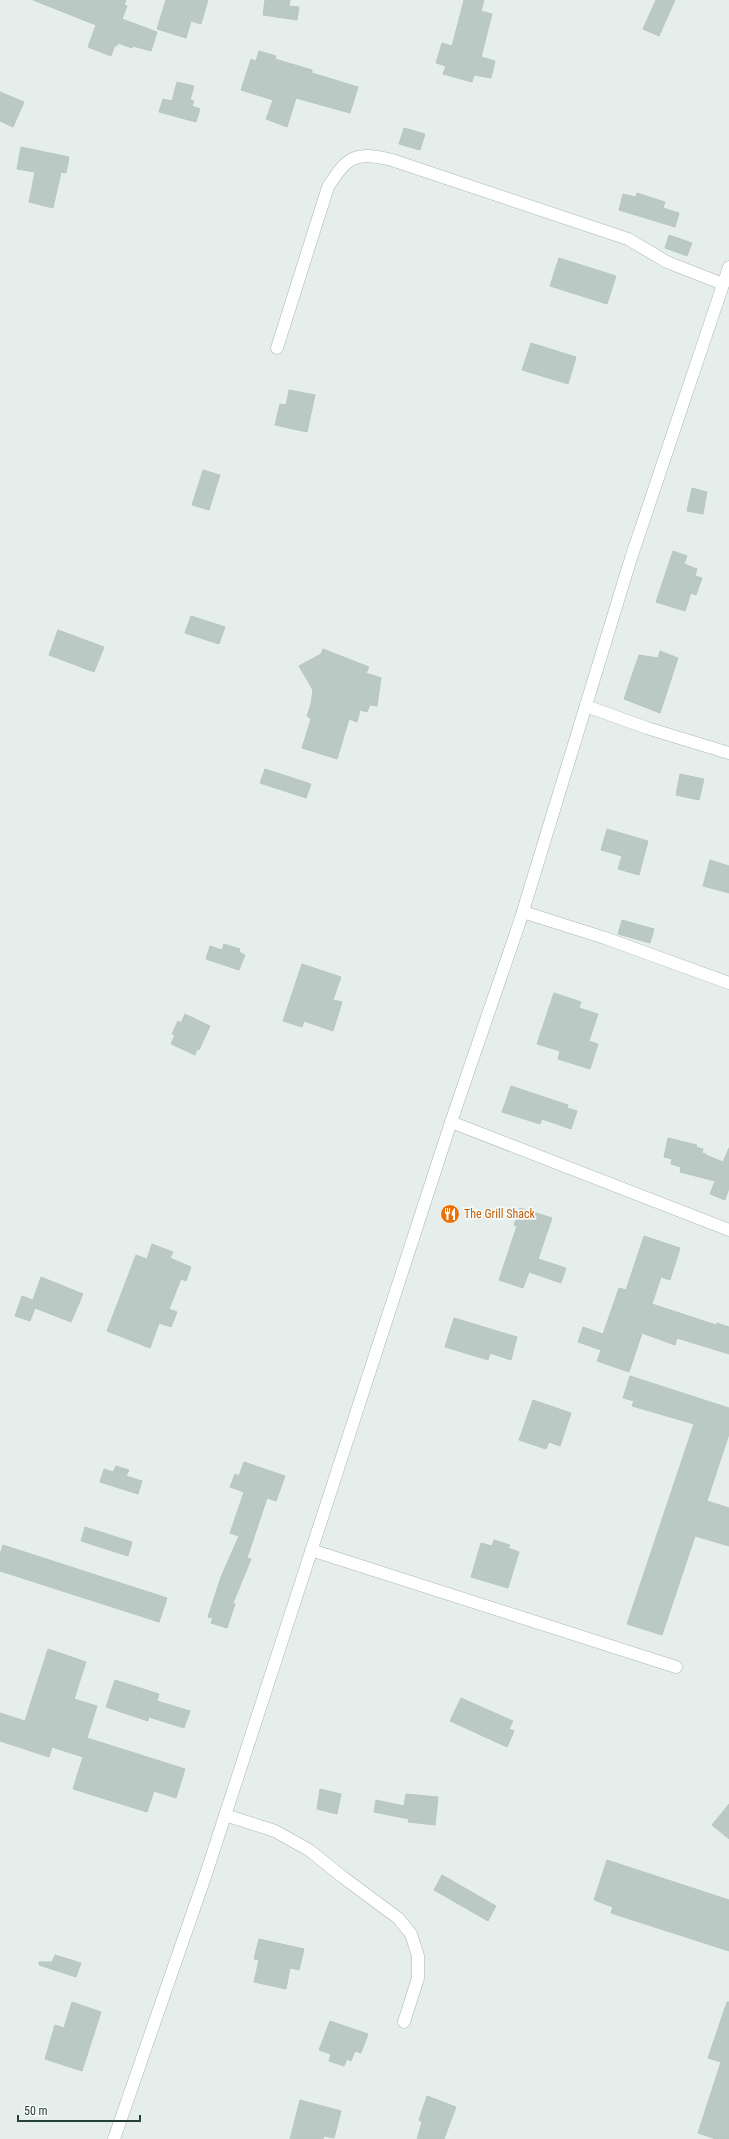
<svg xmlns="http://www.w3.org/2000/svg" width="729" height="2139" viewBox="0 0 729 2139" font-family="'Roboto Condensed',sans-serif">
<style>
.building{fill:#bbc9c5;stroke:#b8c7c3}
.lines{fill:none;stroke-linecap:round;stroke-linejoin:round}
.minor-casing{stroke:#a8b6b3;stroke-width:13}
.minor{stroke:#fff;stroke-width:12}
.labels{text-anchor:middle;stroke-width:3.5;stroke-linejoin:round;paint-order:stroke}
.food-label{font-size:12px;fill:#c56008;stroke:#f6faf9;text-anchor:start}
</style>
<rect width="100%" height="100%" fill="#e6eeeb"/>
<g class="building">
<polygon points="33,0 126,0 124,5 127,6 122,19 157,32 151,51 133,46 132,48 118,43 117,46 115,45 111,56 88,47 96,25"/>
<polygon points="166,0 208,0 201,24 191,21 186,38 157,29"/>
<polygon points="265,0 290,0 289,6 299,7 297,20 263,15"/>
<polygon points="464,0 484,0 481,11 492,14 481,57 495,61 491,78 474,75 472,82 443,74 446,66 436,63 442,43 452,46"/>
<polygon points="656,0 675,0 659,36 643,29"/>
<polygon points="259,51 276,56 275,59 312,70 312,73 358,87 350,113 296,98 287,127 266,119 273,100 241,90 251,59 256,61"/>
<polygon points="177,82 194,86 190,100 194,101 192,106 200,109 196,122 159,112 163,99 172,101"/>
<polygon points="0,92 24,102 13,127 0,121"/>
<polygon points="404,128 425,134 420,150 399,144"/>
<polygon points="21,147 69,157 66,173 61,172 53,208 29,202 35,172 17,169"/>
<polygon points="637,193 665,202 663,208 679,213 675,227 619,210 623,194 636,197"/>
<polygon points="669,235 692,243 687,256 665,248"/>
<polygon points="559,258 616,276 607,304 550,286"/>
<polygon points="531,343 576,357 568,384 522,370"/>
<polygon points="289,390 315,395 307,432 275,425 280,404 286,405"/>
<polygon points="203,470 220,475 209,510 192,505"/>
<polygon points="692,488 707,492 703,514 687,511"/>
<polygon points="673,551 687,556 684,564 697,569 695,576 702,578 696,595 691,593 685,611 656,602"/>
<polygon points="191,616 225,627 219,644 185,633"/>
<polygon points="58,630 104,647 94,672 49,655"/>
<polygon points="323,649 369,667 366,673 381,678 377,706 370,705 367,712 360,710 357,722 349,719 337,759 302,748 311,719 307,716 311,704 313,690 299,666 321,654"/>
<polygon points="660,651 678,658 660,713 624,699 639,655 658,658"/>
<polygon points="265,769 311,784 306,798 260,783"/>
<polygon points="680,774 704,779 699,800 676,795"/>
<polygon points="607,829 648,841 639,875 618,869 622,856 601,850"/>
<polygon points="710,860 729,866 729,893 703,886"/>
<polygon points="622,920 654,929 650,943 618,934"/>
<polygon points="224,944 240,949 239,952 245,955 239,970 206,959 210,946 222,950"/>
<polygon points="302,964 341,977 333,1000 342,1002 333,1031 304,1021 302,1027 283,1021"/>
<polygon points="554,993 581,1002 579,1008 598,1014 589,1041 598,1044 590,1069 558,1059 560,1051 537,1044"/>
<polygon points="185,1014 210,1026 199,1050 197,1049 195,1055 171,1044 175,1035 172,1034 178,1021 181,1023"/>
<polygon points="511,1086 568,1105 567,1108 577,1111 571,1129 542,1119 540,1124 502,1112"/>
<polygon points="668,1138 697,1145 696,1147 703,1149 702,1153 706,1154 706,1155 723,1162 729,1148 729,1188 725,1200 710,1194 715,1181 680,1172 681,1167 671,1164 672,1159 664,1157"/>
<polygon points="520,1208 552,1218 538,1259 566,1268 561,1283 529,1272 523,1288 499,1280 517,1226 514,1225"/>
<polygon points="644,1236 680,1248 670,1280 661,1277 652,1304 716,1325 717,1323 729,1327 729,1354 677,1338 675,1345 642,1333 629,1372 597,1361 601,1350 578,1342 583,1327 603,1334 619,1288 626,1290"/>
<polygon points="152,1244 173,1252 170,1258 191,1267 186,1281 181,1279 169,1309 177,1312 171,1327 159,1323 150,1348 107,1331 136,1255 147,1259"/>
<polygon points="41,1277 83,1294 71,1322 35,1308 30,1321 15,1316 22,1296 33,1300"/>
<polygon points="454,1318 517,1337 511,1360 490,1353 488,1360 445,1347"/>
<polygon points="630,1376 729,1408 729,1434 707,1501 729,1508 729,1546 695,1536 662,1635 627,1624 694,1424 632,1406 634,1401 623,1398"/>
<polygon points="533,1400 571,1413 560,1446 549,1442 546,1449 519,1440"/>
<polygon points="244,1462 285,1476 276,1501 267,1498 247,1558 251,1559 233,1603 235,1604 227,1628 211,1623 213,1618 208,1617 221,1577 239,1536 230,1533 244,1492 230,1487 235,1474 239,1476"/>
<polygon points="116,1466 129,1470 126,1476 142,1481 138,1494 100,1482 104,1469 113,1472"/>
<polygon points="85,1527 132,1542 128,1556 81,1541"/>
<polygon points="494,1540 510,1545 508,1548 519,1552 508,1588 471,1577 481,1543 492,1546"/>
<polygon points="3,1545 167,1598 159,1622 0,1571 0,1554"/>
<polygon points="48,1649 86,1662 74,1699 97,1706 87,1738 185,1769 176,1798 154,1791 147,1812 73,1789 83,1757 52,1747 49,1757 0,1741 0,1713 25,1721"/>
<polygon points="115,1680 159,1694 157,1701 190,1711 184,1728 149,1717 148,1721 106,1707"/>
<polygon points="461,1698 513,1721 509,1729 514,1731 507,1747 450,1721"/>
<polygon points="320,1789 341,1794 337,1814 317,1809"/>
<polygon points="406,1794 438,1797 435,1825 408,1822 409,1819 374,1812 376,1800 404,1806"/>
<polygon points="729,1804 729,1839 712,1825"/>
<polygon points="607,1860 729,1900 729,1951 611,1913 613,1907 594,1900"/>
<polygon points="442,1875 496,1906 488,1921 434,1890"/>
<polygon points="259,1939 304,1949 299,1970 290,1968 286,1989 254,1982 259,1960 254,1959"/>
<polygon points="55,1955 81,1963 76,1977 39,1965 39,1962 52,1962"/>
<polygon points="72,2002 101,2012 82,2071 45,2059 55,2025 64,2028"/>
<polygon points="727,2002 729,2002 729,2139 716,2139 698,2133 721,2062 708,2058"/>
<polygon points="330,2021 368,2034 361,2053 355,2051 351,2061 347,2059 344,2066 329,2061 331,2054 319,2050"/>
<polygon points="427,2096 456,2107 444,2139 417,2139 422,2122 419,2120"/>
<polygon points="300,2100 341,2111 334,2138 324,2136 323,2139 290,2139"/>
</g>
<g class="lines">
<defs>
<g id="minor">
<path d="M 277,348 L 328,187 C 348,156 355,151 392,160 L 628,239 L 667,262 L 723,284"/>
<polyline points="586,706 647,728 729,753"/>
<polyline points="523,912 605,938 729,983"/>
<polyline points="451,1122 729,1230"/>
<polyline points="311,1550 676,1667"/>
<polyline points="225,1815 275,1831 309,1850 344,1878 398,1918 411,1934 418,1956 418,1978 404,2022"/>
<polyline points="114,2139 205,1877 451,1122 520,921 631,558 729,267"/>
</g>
</defs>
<use href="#minor" class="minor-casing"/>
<use href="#minor" class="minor"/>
</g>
<defs>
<symbol id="restaurant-disc" viewBox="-11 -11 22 22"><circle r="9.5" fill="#e8710a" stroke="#f6faf9"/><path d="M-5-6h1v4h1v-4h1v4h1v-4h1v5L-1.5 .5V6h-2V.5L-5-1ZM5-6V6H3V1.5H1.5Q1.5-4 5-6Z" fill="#fff"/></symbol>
</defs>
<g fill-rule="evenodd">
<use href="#restaurant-disc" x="439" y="1203" width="22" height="22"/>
</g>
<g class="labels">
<g class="food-label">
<text x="464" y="1218">The Grill Shack</text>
</g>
</g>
<path d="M18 2115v6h122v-6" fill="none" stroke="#253f3b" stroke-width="2"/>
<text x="24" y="2115" font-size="12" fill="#253f3b" stroke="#f6faf9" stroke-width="3" paint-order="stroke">50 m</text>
</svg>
